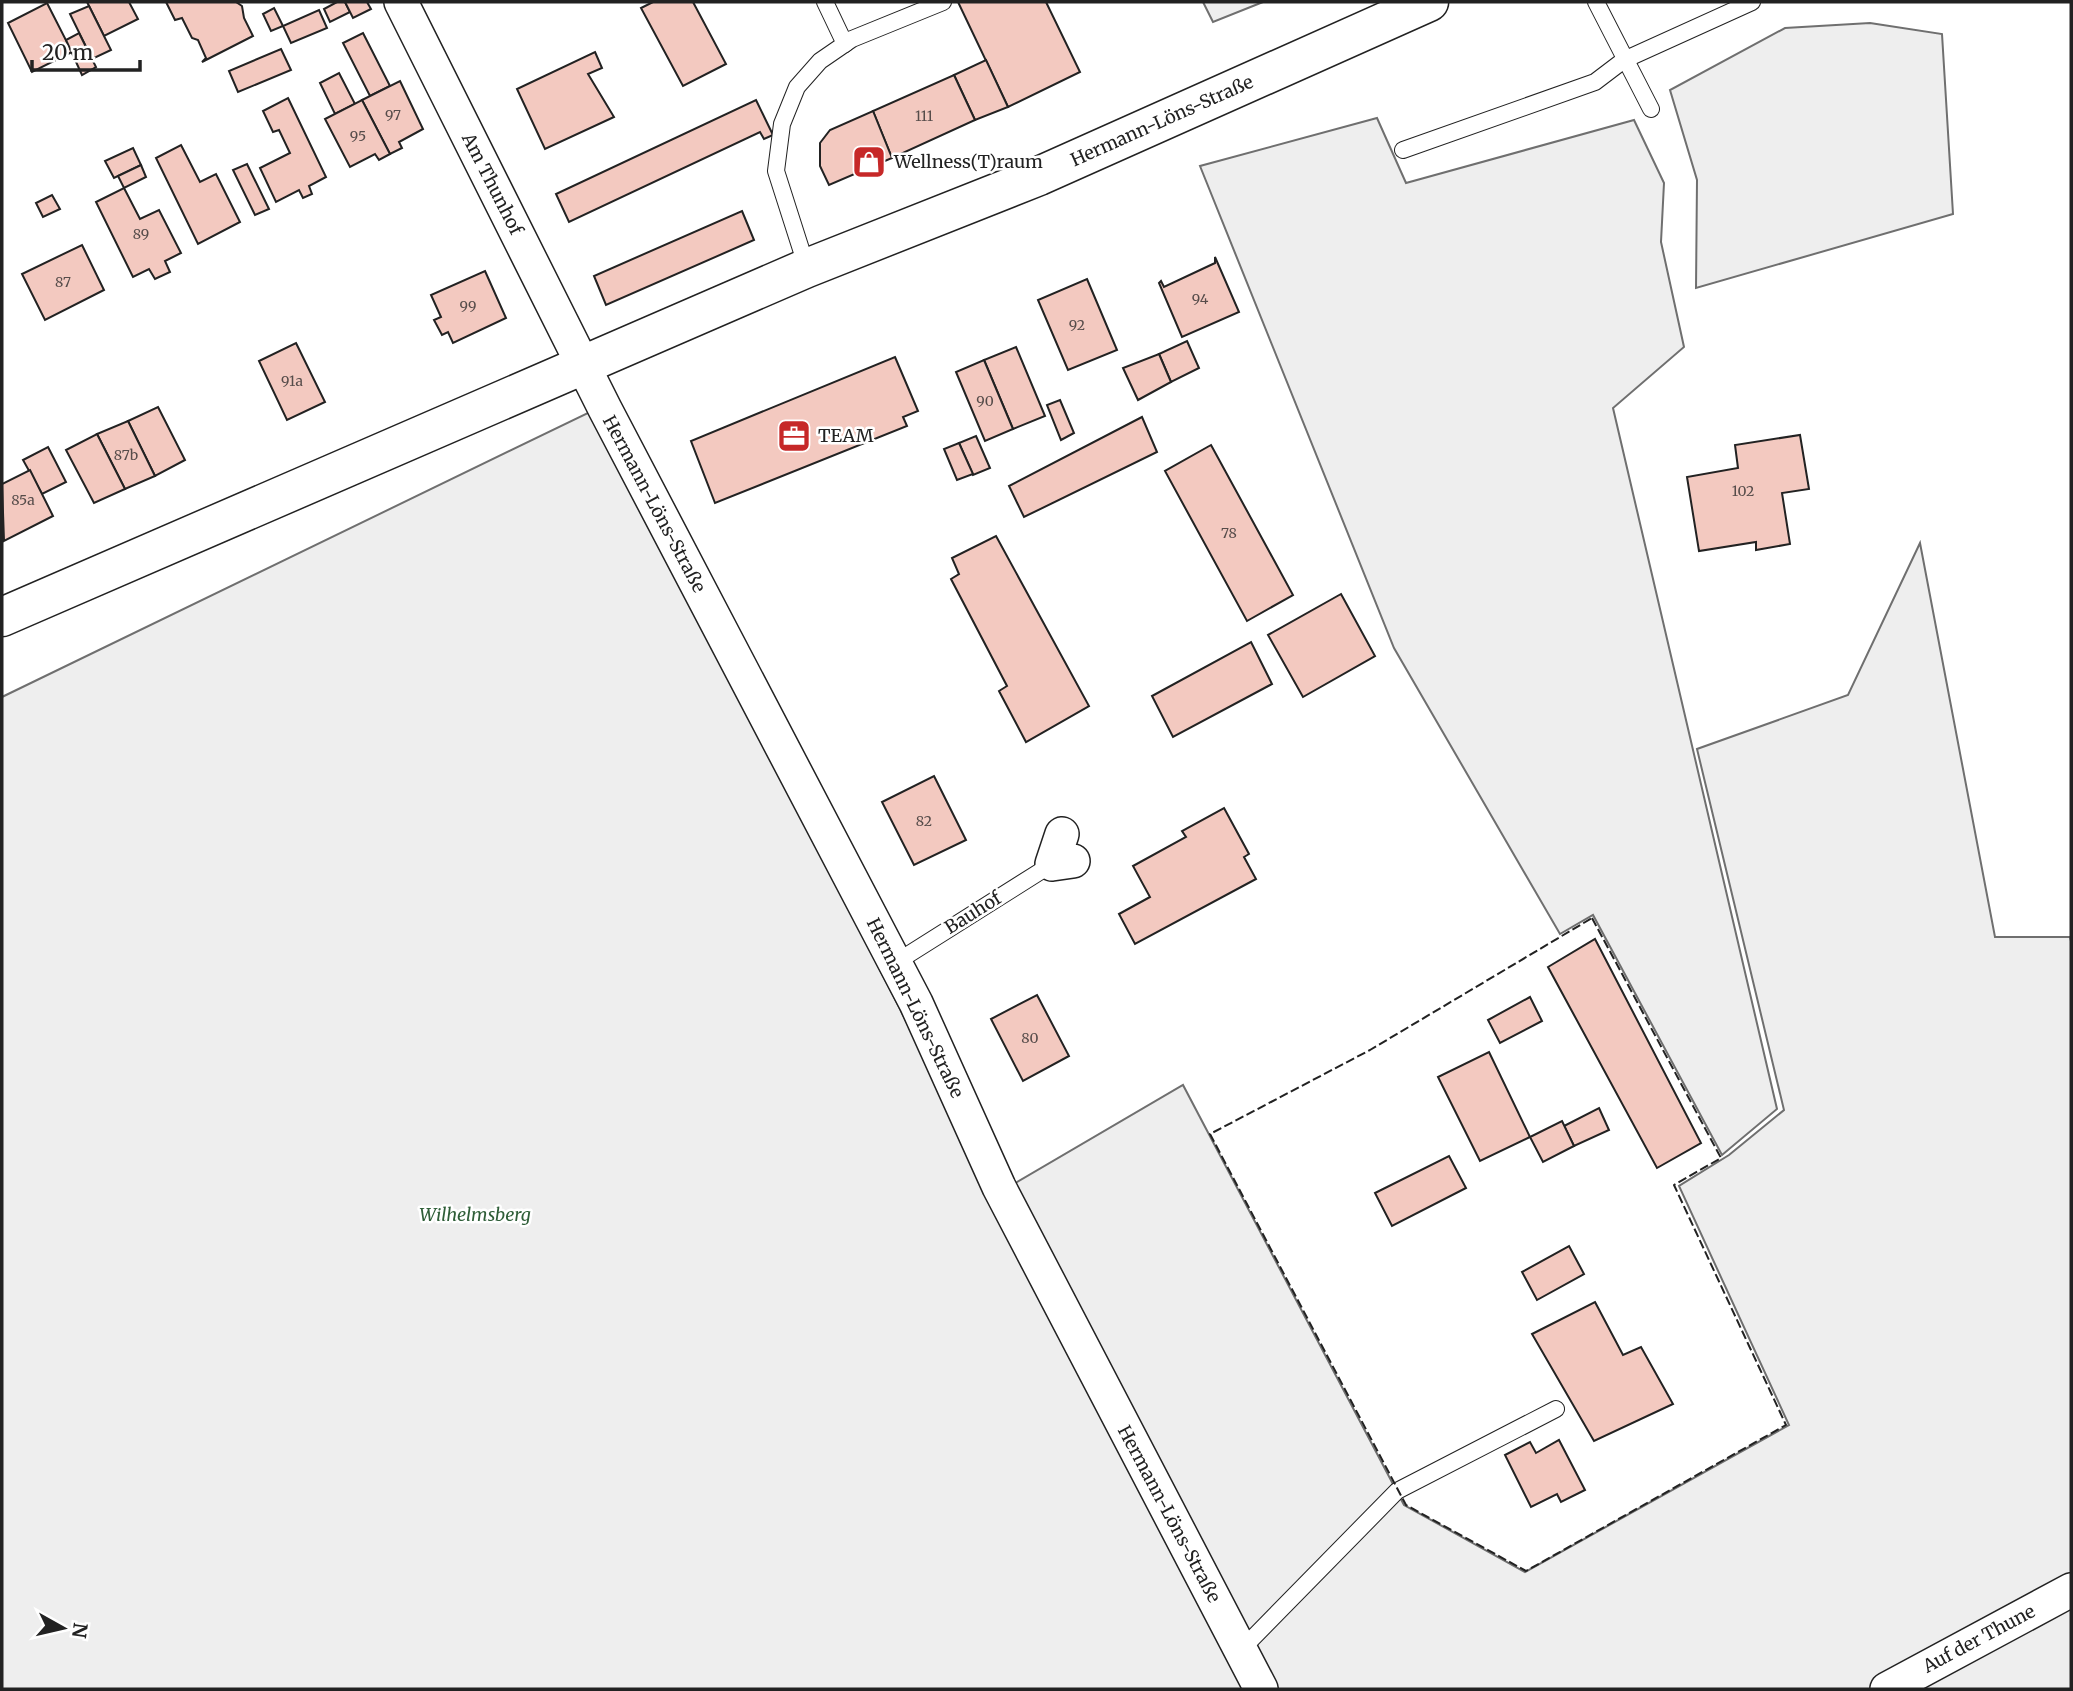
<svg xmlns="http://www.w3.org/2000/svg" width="2073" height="1691" viewBox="0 0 2073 1691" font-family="Merriweather,serif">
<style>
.green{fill:#eee;stroke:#6f6f6f;stroke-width:2}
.building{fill:#f3c9c0;stroke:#222;stroke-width:2}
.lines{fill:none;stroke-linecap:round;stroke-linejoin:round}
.service-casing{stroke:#222;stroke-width:18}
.minor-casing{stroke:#222;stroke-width:36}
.tertiary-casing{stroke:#222;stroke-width:41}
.service{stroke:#fff;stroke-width:16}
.minor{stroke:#fff;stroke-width:33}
.tertiary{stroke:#fff;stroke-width:38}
.fence{stroke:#222;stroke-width:2;stroke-dasharray:9 3.5;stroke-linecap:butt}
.labels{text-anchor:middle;stroke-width:5;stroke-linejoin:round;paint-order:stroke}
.number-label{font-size:14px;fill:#564c4a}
.street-label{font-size:18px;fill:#222;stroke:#fff}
.poi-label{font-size:18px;fill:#222;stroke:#fff;text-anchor:start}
.park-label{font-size:18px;font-style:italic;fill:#2f5e38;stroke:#fff}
</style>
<rect width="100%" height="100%" fill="#fff"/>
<g class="green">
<polygon points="1203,2 1263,2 1213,22"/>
<polygon points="1870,23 1942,34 1953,214 1696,288 1697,180 1670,90 1785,28"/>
<polygon points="1377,118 1406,183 1634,120 1664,183 1661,242 1684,347 1613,408 1777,1109 1722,1155 1593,915 1560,934 1394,648 1200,166"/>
<polygon points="594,410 995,1195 1183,1085 1404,1505 1525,1572 1789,1425 1679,1186 1729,1155 1784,1110 1697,749 1848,695 1920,543 1995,937 2070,937 2071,941 2071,1689 2,1689 2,697"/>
</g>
<g class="building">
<polygon points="87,2 129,2 138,19 104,36"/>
<polygon points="166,2 236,2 242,6 244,18 253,36 202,62 206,58 198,40 192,38 182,18 175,20"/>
<polygon points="337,2 345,2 350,12 330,22 324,9"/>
<polygon points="345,2 367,2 371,9 353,18"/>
<polygon points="653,2 693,2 726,64 683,86 641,8"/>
<polygon points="958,2 1046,2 1080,72 1008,107"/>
<polygon points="47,3 72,52 32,72 8,23"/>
<polygon points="89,6 111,50 92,59 70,14"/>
<polygon points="274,8 283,26 271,31 263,14"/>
<polygon points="319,10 327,28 291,43 283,26"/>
<polygon points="79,33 96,67 82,75 66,40"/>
<polygon points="363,33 390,86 370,96 343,43"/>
<polygon points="281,49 291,70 238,92 229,71"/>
<polygon points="595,52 602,68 588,74 614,117 545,149 517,89"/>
<polygon points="986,60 1008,107 975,120 954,75"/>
<polygon points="339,73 355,104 335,114 320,83"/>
<polygon points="954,75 975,120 892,158 873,111"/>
<polygon points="400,81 423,129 399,142 402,148 390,154 362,100"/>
<polygon points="288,98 326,177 309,186 312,194 303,198 299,190 276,202 260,168 290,153 279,130 273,132 263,111"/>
<polygon points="362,100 390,154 379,160 375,154 350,167 325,119"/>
<polygon points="756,100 773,135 764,139 760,132 569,222 556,194"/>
<polygon points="873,111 892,158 829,185 820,166 820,143 830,130"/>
<polygon points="181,145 200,182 216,174 240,222 198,244 156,158"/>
<polygon points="133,148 141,165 114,178 105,161"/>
<polygon points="247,164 269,209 255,215 233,170"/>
<polygon points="141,165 146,177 124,188 118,176"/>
<polygon points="124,188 140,219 159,210 181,253 165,261 170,272 155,279 149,269 133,277 96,202"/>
<polygon points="52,195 60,209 43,217 36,203"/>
<polygon points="742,211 754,240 606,305 594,276"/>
<polygon points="82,245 104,290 45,320 22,274"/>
<polygon points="1215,257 1239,312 1182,337 1159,283 1161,281 1164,287 1215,263"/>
<polygon points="485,271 506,318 453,343 448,332 442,335 434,320 441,317 431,295"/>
<polygon points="1087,279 1117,350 1068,370 1038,300"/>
<polygon points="1187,341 1199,368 1171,382 1159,354"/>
<polygon points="296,343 325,402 287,420 259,361"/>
<polygon points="1016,347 1045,416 1013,429 984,360"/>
<polygon points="1159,354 1171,382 1138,400 1123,368"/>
<polygon points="895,357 918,411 903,417 907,426 715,503 691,441"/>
<polygon points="984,360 1013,429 985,441 956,372"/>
<polygon points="1060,400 1074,433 1061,440 1047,405"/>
<polygon points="158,407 185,460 155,476 128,421"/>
<polygon points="1142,417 1157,452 1024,517 1009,486"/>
<polygon points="128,421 155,476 125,489 97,434"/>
<polygon points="97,434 125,489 94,503 66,450"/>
<polygon points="1800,435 1809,489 1782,493 1790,544 1756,550 1756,542 1699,551 1687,477 1738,468 1735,445"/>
<polygon points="976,436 990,468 973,475 959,443"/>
<polygon points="959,443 973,474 957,480 944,449"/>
<polygon points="1211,445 1293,595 1247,621 1165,471"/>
<polygon points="48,447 66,482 42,494 23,460"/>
<polygon points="30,470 53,516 4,541 2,484"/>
<polygon points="996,536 1089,706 1026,742 999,691 1007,686 951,579 959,574 952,558"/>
<polygon points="1341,594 1375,656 1303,697 1268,635"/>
<polygon points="1251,642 1272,684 1173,737 1152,696"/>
<polygon points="934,776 966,840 914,865 882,802"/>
<polygon points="1224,808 1249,854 1244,857 1256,879 1135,944 1119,914 1150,897 1133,866 1186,837 1182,831"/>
<polygon points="1595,939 1701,1143 1657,1168 1548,967"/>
<polygon points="1037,995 1069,1056 1023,1081 991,1019"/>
<polygon points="1530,997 1542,1021 1500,1043 1488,1020"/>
<polygon points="1489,1052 1530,1137 1480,1161 1438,1077"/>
<polygon points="1599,1108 1609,1130 1574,1146 1564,1126"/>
<polygon points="1562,1121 1574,1146 1543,1162 1530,1137"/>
<polygon points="1449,1156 1466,1188 1392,1226 1375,1193"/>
<polygon points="1569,1246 1584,1274 1537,1300 1522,1272"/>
<polygon points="1595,1302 1623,1355 1641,1347 1673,1404 1594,1441 1532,1334"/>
<polygon points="1559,1440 1585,1490 1561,1502 1557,1494 1531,1507 1505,1455 1530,1442 1536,1453"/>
</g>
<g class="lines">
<defs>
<g id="service">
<polyline points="825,2 845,44"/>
<polyline points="1596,2 1651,109"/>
<polyline points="1403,150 1595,82 1624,60 1752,2"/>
<polyline points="807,268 776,171 782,124 797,87 820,61 852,39 943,2"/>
<polyline points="895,963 1052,864"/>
<polyline points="1240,1651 1397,1491 1556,1409"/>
</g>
<g id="minor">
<polyline points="401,2 605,409 916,1003 999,1187 1261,1689"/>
<polyline points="1062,834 1052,864 1073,861"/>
<polyline points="1887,1689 2071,1590"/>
</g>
<polyline id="tertiary" points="2,617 807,268 1039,176 1429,2"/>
</defs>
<use href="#service" class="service-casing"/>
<use href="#minor" class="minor-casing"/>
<use href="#tertiary" class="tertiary-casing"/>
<use href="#service" class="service"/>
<use href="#minor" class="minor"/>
<use href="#tertiary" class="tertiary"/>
<polygon class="fence" points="1592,918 1721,1158 1674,1185 1786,1425 1526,1571 1406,1505 1210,1134 1370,1050"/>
</g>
<defs>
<symbol id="shop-square" viewBox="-11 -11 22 22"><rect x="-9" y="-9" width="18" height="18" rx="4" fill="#c62828" stroke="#fff"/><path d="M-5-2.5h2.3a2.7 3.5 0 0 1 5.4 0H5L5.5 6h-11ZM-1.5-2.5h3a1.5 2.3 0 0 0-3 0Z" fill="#fff"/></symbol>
<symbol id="office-square" viewBox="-11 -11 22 22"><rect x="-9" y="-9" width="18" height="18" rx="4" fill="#c62828" stroke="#fff"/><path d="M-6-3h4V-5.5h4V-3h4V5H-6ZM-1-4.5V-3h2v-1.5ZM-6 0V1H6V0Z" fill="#fff"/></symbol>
</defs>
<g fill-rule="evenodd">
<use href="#shop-square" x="850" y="143" width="38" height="38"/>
<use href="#office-square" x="775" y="417" width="38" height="38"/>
</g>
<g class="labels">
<g class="number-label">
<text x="393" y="120">97</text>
<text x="924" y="121">111</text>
<text x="358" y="141">95</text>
<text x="141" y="239">89</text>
<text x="63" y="287">87</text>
<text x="1200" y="304">94</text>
<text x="468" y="311">99</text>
<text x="1077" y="330">92</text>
<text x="292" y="386">91a</text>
<text x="985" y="406">90</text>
<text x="126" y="460">87b</text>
<text x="1743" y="496">102</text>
<text x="23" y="505">85a</text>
<text x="1229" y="538">78</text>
<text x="924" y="826">82</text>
<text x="1030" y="1043">80</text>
</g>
<g class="street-label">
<text transform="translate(1162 121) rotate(-24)" y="6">Hermann-Löns-Straße</text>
<text transform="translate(492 184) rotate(63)" y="6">Am Thunhof</text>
<text transform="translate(654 504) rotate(62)" y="6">Hermann-Löns-Straße</text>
<text transform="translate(973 913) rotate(-32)" y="6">Bauhof</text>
<text transform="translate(915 1008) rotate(64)" y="6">Hermann-Löns-Straße</text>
<text transform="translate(1169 1514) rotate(62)" y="6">Hermann-Löns-Straße</text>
<text transform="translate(1979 1639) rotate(-28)" y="6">Auf der Thune</text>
</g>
<g class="poi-label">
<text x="894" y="168">Wellness(T)raum</text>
<text x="818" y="442">TEAM</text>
</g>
<g class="park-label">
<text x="475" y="1221">Wilhelmsberg</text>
</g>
</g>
<rect width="2073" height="1691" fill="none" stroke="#222222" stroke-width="7"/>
<g transform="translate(63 1628) rotate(98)" stroke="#ffffff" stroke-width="5" paint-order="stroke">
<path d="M0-5L12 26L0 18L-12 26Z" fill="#222222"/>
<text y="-10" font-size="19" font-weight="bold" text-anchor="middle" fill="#222222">N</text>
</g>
<path d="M32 60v10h108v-10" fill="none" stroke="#222222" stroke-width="3.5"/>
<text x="42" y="60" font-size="21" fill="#222222" stroke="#ffffff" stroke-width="5" paint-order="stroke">20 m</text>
</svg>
